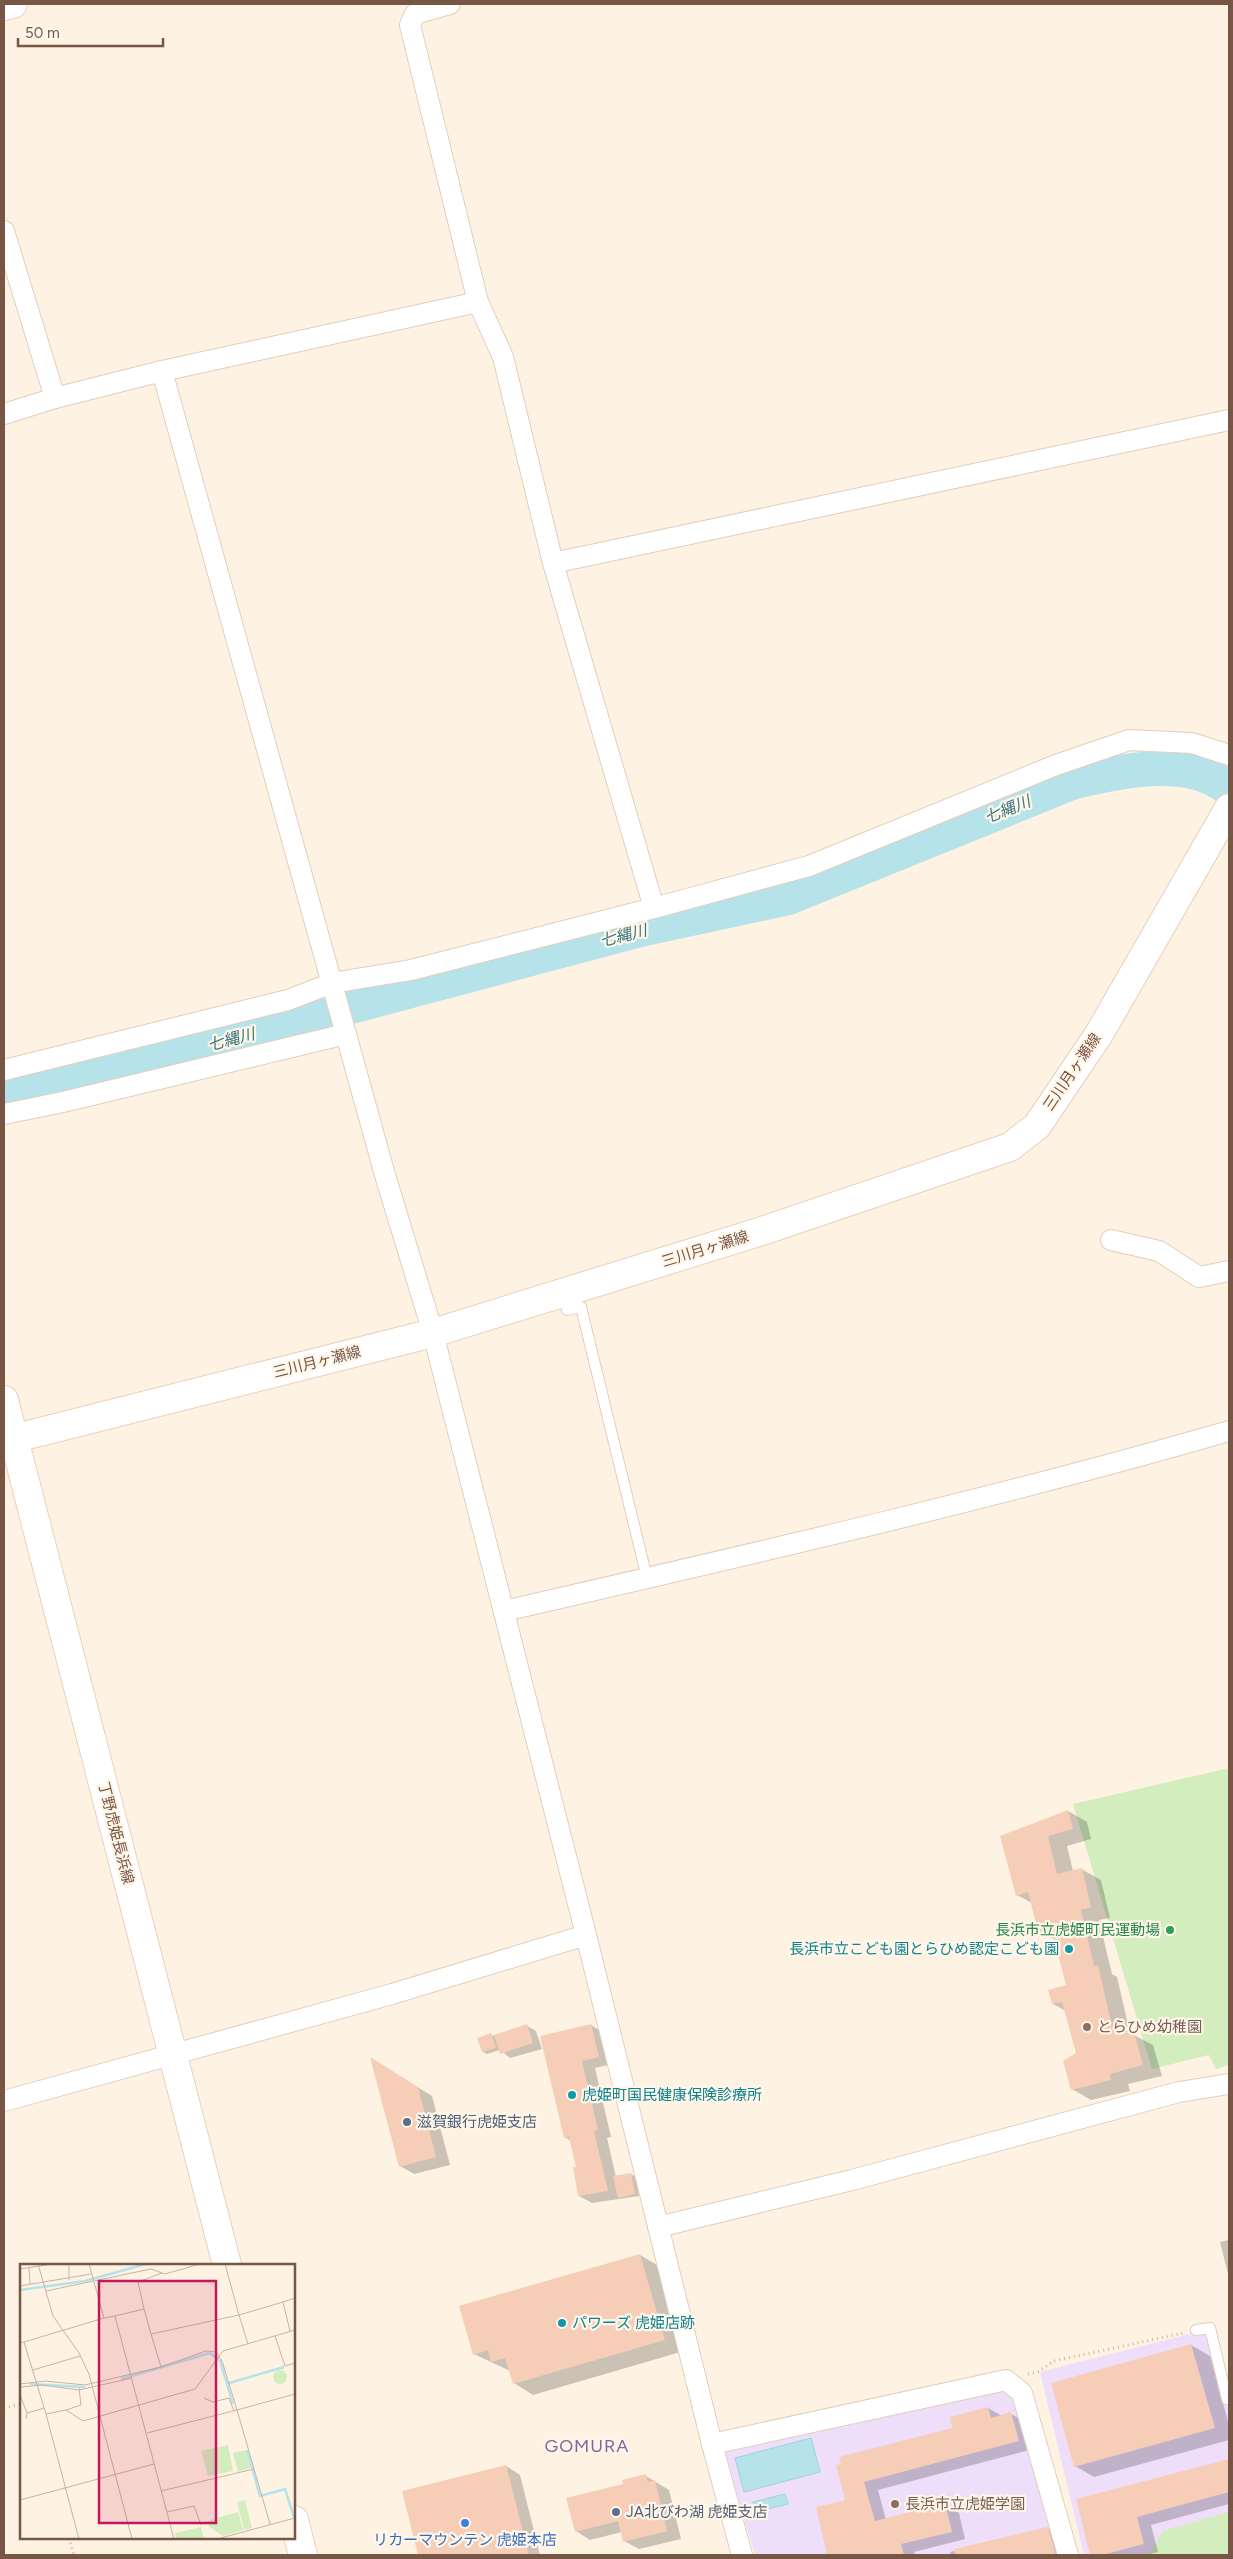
<svg xmlns="http://www.w3.org/2000/svg" width="1233" height="2559" viewBox="0 0 1233 2559" font-family="Figtree,'Noto Sans JP',sans-serif">
<style>
.education{fill:#efdefa}
.green{fill:#d3edbf}
.water{fill:#b5e3e9;stroke:#9ad4dc}
.shadow{fill:#0003}
.lines{fill:none;stroke-linecap:round;stroke-linejoin:round}
.river{stroke:#b5e3e9;stroke-width:35}
.building{fill:#f6ceb7}
.lane-casing{stroke:#e3cebd;stroke-width:12}
.street-casing{stroke:#e3cebd;stroke-width:22}
.secondary-casing{stroke:#ebd0bc;stroke-width:30}
.path{stroke:#dbb19a;stroke-width:3;stroke-dasharray:1 4;stroke-linecap:butt}
.lane{stroke:#fff;stroke-width:10}
.street{stroke:#fff;stroke-width:20}
.secondary{stroke:#fff;stroke-width:28}
.leisure-dot{fill:#2e9e5b;stroke:#fff6ea;stroke-width:2}
.culture-dot{fill:#0f9aa8;stroke:#fff6ea;stroke-width:2}
.education-dot{fill:#8d6e63;stroke:#fff6ea;stroke-width:2}
.service-dot{fill:#5c6f8a;stroke:#fff6ea;stroke-width:2}
.shop-dot{fill:#3f7fe0;stroke:#fff6ea;stroke-width:2}
.labels{text-anchor:middle;stroke-width:4.5;stroke-linejoin:round;paint-order:stroke}
.street-label{font-size:15px;fill:#785646;stroke:#fff6ea}
.leisure-label{font-size:15px;fill:#27864d;stroke:#fff6ea;text-anchor:end}
.culture-label{font-size:15px;fill:#0d838f;stroke:#fff6ea;text-anchor:start}
.education-label{font-size:15px;fill:#785e54;stroke:#fff6ea;text-anchor:start}
.service-label{font-size:15px;fill:#4e5e75;stroke:#fff6ea;text-anchor:start}
.shop-label{font-size:15px;fill:#366cbe;stroke:#fff6ea}
.water-label{font-size:16px;font-style:italic;fill:#38767e;stroke:#fff6ea}
.quarter-label{font-size:18px;letter-spacing:1px;fill:#86619c;stroke:#fff6ea}
.inset-river{fill:none;stroke:#b5e3e9;stroke-width:2.5}
.inset-road{fill:none;stroke:#c8b4a4;stroke-width:1}
.view{fill:#c2185b;fill-opacity:0.15;stroke:#c2185b;stroke-width:2.5}
.inset-edge{fill:none;stroke:#785646;stroke-width:2.5}
</style>
<rect width="100%" height="100%" fill="#fef2e2"/>
<g class="education">
<polygon points="1205,2330 1225,2403 1229,2402 1229,2555 1084,2555 1040,2372"/>
<polygon points="1016,2378 1064,2555 755,2555 724,2452"/>
</g>
<g class="green">
<polygon points="1229,1768 1229,2065 1216,2069 1209,2055 1152,2069 1073,1804"/>
<polygon points="1229,2512 1229,2555 1149,2555 1163,2531"/>
</g>
<g class="water">
<polygon points="811,2438 820,2472 744,2492 735,2458"/>
<polygon points="785,2494 788,2504 755,2512 753,2502"/>
</g>
<g class="shadow">
<polygon points="1068,1811 1087,1822 1091,1839 1067,1846 1073,1871 1081,1869 1101,1880 1110,1918 1099,1920 1112,1974 1117,1977 1130,2033 1153,2045 1162,2076 1128,2084 1130,2091 1091,2100 1072,2089 1077,2054 1066,2011 1053,2004 1068,1986 1055,1940 1039,1930 1032,1903 1017,1895 1002,1836"/>
<polygon points="591,2025 604,2033 612,2064 595,2068 611,2137 607,2138 616,2177 630,2174 635,2176 639,2196 592,2203 579,2196 577,2168 571,2141 565,2137 541,2037"/>
<polygon points="527,2026 536,2031 542,2049 510,2058 500,2050 487,2054 483,2052 491,2035 494,2036"/>
<polygon points="385,2067 432,2096 450,2165 414,2174 400,2166"/>
<polygon points="1229,2240 1229,2278 1220,2242"/>
<polygon points="640,2255 659,2266 684,2351 533,2395 514,2383 510,2371 474,2354"/>
<polygon points="1191,2345 1210,2356 1229,2425 1229,2440 1094,2477 1075,2466"/>
<polygon points="988,2408 1002,2416 1011,2414 1026,2422 1033,2449 878,2490 886,2520 944,2505 959,2513 965,2539 914,2552 915,2555 829,2555 817,2508 847,2501 842,2465 954,2428"/>
<polygon points="1229,2460 1229,2504 1151,2525 1158,2552 1145,2555 1092,2555 1077,2500"/>
<polygon points="506,2466 520,2475 540,2555 419,2555 403,2492"/>
<polygon points="646,2476 669,2490 681,2539 639,2549 624,2541 622,2532 590,2540 576,2531 624,2485"/>
<polygon points="1047,2528 1062,2536 1067,2555 951,2555 950,2552"/>
</g>
<g class="lines">
<path class="river" d="M 4,1093 L 203,1046 L 638,930 L 787,898 L 1073,782 C 1120,771 1189,755 1229,789"/>
</g>
<g class="building">
<polygon points="1068,1810 1073,1829 1048,1836 1057,1874 1082,1868 1091,1907 1081,1910 1094,1966 1098,1965 1113,2031 1134,2032 1143,2065 1110,2074 1111,2080 1071,2090 1063,2061 1076,2053 1062,2002 1052,2004 1048,1990 1066,1985 1051,1928 1038,1931 1028,1892 1016,1896 1000,1836"/>
<polygon points="527,2024 533,2043 500,2054 494,2035"/>
<polygon points="591,2024 599,2057 582,2061 598,2130 594,2131 608,2191 578,2196 573,2167 576,2167 569,2137 564,2138 540,2036"/>
<polygon points="491,2033 496,2048 482,2052 477,2038"/>
<polygon points="370,2057 418,2087 436,2157 399,2167"/>
<polygon points="631,2173 635,2194 618,2198 613,2176"/>
<polygon points="640,2254 665,2340 513,2384 505,2358 491,2362 488,2350 473,2355 459,2306"/>
<polygon points="1191,2344 1215,2428 1074,2467 1051,2383"/>
<polygon points="988,2407 991,2418 1011,2412 1019,2441 864,2482 875,2521 945,2503 952,2532 901,2544 904,2555 827,2555 816,2507 845,2500 836,2465 841,2464 839,2457 952,2428 950,2417"/>
<polygon points="1229,2459 1229,2492 1137,2517 1144,2544 1102,2555 1090,2555 1076,2499"/>
<polygon points="506,2465 529,2555 418,2555 402,2491"/>
<polygon points="646,2474 648,2482 655,2480 667,2531 623,2542 618,2521 575,2532 566,2498 623,2484 622,2480"/>
<polygon points="1048,2527 1056,2555 955,2555 954,2549"/>
</g>
<g class="lines">
<defs>
<g id="lane">
<polyline points="563,1294 567,1310 581,1307 647,1578"/>
<polyline points="1196,2330 1210,2328 1227,2399 1229,2399"/>
</g>
<g id="street">
<polyline points="4,231 55,398 4,414"/>
<polyline points="478,302 503,357 553,563 1229,420"/>
<polyline points="162,371 478,302 410,25 415,14 450,4"/>
<polyline points="55,398 162,371 385,1175 433,1333 586,1935 712,2444 742,2555"/>
<polyline points="654,908 809,866 1056,765 1129,740 1192,743 1229,755"/>
<polyline points="4,1070 288,1000 332,983 411,970 654,908 553,563"/>
<polyline points="4,1114 63,1102 346,1034"/>
<polyline points="1111,1240 1159,1251 1199,1277 1229,1271"/>
<path d="M 504,1611 C 747,1555 990,1500 1229,1431"/>
<polyline points="4,2101 392,1994 586,1935"/>
<polyline points="658,2227 852,2180 1179,2092 1229,2084"/>
<polyline points="712,2444 1006,2380 1022,2393 1068,2555"/>
</g>
<g id="secondary">
<polyline points="4,6 13,4"/>
<polyline points="4,1400 227,2265"/>
<polyline points="4,1441 433,1333 762,1231 1010,1147 1037,1126 1099,1034 1229,808"/>
<polyline points="294,2520 303,2555"/>
</g>
</defs>
<use href="#lane" class="lane-casing"/>
<use href="#street" class="street-casing"/>
<use href="#secondary" class="secondary-casing"/>
<g class="path">
<polyline points="1028,2374 1038,2372 1054,2361 1183,2333"/>
<polyline points="4,2408 21,2404"/>
<polyline points="69,2538 74,2555"/>
</g>
<use href="#lane" class="lane"/>
<use href="#street" class="street"/>
<use href="#secondary" class="secondary"/>
</g>
<circle class="leisure-dot" cx="1170" cy="1930" r="5"/>
<g class="culture-dot">
<circle cx="1069" cy="1949" r="5"/>
<circle cx="572" cy="2095" r="5"/>
<circle cx="562" cy="2323" r="5"/>
</g>
<g class="education-dot">
<circle cx="1087" cy="2027" r="5"/>
<circle cx="895" cy="2504" r="5"/>
</g>
<g class="service-dot">
<circle cx="407" cy="2122" r="5"/>
<circle cx="616" cy="2512" r="5"/>
</g>
<circle class="shop-dot" cx="465" cy="2523" r="5"/>
<g class="labels">
<g class="street-label">
<text transform="translate(1072 1072) rotate(-56)" y="5">三川月ヶ瀬線</text>
<text transform="translate(705 1249) rotate(-17)" y="5">三川月ヶ瀬線</text>
<text transform="translate(317 1362) rotate(-14)" y="5">三川月ヶ瀬線</text>
<text transform="translate(116 1833) rotate(76)" y="5">丁野虎姫長浜線</text>
</g>
<g class="leisure-label">
<text x="1160" y="1935">長浜市立虎姫町民運動場</text>
</g>
<g class="culture-label">
<text x="1059" y="1954" text-anchor="end">長浜市立こども園とらひめ認定こども園</text>
<text x="582" y="2100">虎姫町国民健康保険診療所</text>
<text x="572" y="2328">パワーズ 虎姫店跡</text>
</g>
<g class="education-label">
<text x="1097" y="2032">とらひめ幼稚園</text>
<text x="905" y="2509">長浜市立虎姫学園</text>
</g>
<g class="service-label">
<text x="417" y="2127">滋賀銀行虎姫支店</text>
<text x="626" y="2517">JA北びわ湖 虎姫支店</text>
</g>
<g class="shop-label">
<text x="465" y="2545">リカーマウンテン 虎姫本店</text>
</g>
<g class="water-label">
<text transform="translate(1007 809) rotate(-22)" y="6">七縄川</text>
<text transform="translate(623 935) rotate(-14)" y="6">七縄川</text>
<text transform="translate(231 1039) rotate(-15)" y="6">七縄川</text>
</g>
<g class="quarter-label">
<text x="587" y="2452">GOMURA</text>
</g>
</g>
<g transform="translate(20 2264)">
<rect width="275" height="275" fill="#fef2e2"/>
<path d="M253 113a7 7 0 1 1 14 0a7 7 0 1 1-14 0ZM 208,181 L 213,207 L 188,212 L 181,187 ZM 226,186 L 231,204 L 218,208 L 213,189 ZM 225,236 L 232,264 L 224,266 L 217,238 ZM 218,248 L 223,266 L 203,272 L 188,262 L 189,256 ZM 181,263 L 184,275 L 156,275 L 155,269 Z" fill="#d3edbf"/>
<path class="inset-river" d="M 0,26 L 65,17 L 126,0M 101,115 L 190,89 L 200,97 L 213,140M 10,120 L 65,123M 206,120 L 264,103M 227,186 L 240,232 L 265,225 L 274,253"/>
<path class="inset-road" d="M 18,0 L 33,52 L 59,89 L 69,110 L 112,275M 49,0 L 49,16M 9,4 L 10,20M 0,5 L 32,0M 0,22 L 71,10M 26,27 L 131,5 L 145,10 L 180,0M 124,45 L 131,70 L 219,51 L 205,0M 95,52 L 124,45 L 118,18 L 142,9M 84,54 L 95,52 L 154,275M 270,67 L 263,38 L 275,34M 255,72 L 265,102 L 275,99M 4,78 L 84,54 L 69,0M 0,79 L 4,78 L 26,150 L 46,146 L 63,157 L 175,125 L 203,87 L 275,66M 228,80 L 219,51 L 263,38M 141,103 L 186,87 L 196,88 L 202,97 L 217,146 L 275,130M 13,106 L 60,92M 0,120 L 25,117 L 65,121 L 141,103 L 131,70M 0,123 L 23,121 L 59,126 L 112,114M 0,131 L 7,149 L 6,155M 184,134 L 193,138 L 209,134 L 214,147M 46,146 L 61,141 L 59,124M 7,149 L 24,144M 26,150 L 59,275M 127,169 L 217,146 L 250,260M 141,227 L 234,205M 0,236 L 134,200M 147,248 L 174,242 L 181,261M 197,275 L 275,254"/>
<path class="view" d="M 79,17 L 196,17 L 196,259 L 79,259 Z"/>
<rect width="275" height="275" class="inset-edge"/>
</g>
<rect width="1233" height="2559" fill="none" stroke="#785646" stroke-width="10"/>
<path d="M18 38v8h145v-8" fill="none" stroke="#785646" stroke-width="2.5"/>
<text x="25" y="38" font-size="15" fill="#785646" stroke="#fff6ea" stroke-width="4" paint-order="stroke">50 m</text>
</svg>
